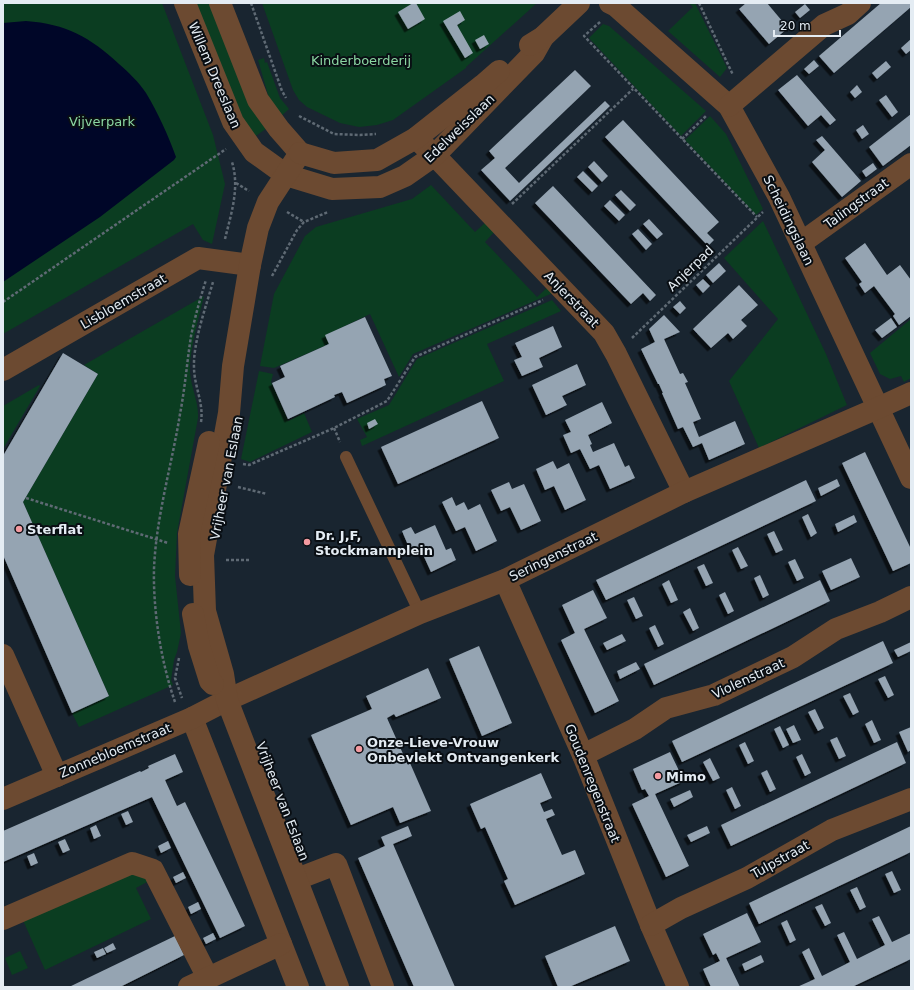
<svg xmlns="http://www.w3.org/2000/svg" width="914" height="990" viewBox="0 0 914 990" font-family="'DejaVu Sans',sans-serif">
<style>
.green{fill:#0b3d21}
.water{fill:#000628}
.building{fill:#95a4b2;filter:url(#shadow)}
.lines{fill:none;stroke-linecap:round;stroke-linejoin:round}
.path{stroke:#5f6a74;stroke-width:2.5;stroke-dasharray:3 2;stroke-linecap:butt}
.service{stroke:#6c4a31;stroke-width:12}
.minor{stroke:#6c4a31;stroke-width:22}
.tertiary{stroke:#6c4a31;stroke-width:22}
.poi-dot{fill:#f49aa0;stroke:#090e13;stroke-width:1.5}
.labels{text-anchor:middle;stroke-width:4;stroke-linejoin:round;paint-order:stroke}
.park-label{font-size:13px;fill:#8bd6a2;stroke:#090e13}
.street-label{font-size:13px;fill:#e4ecf3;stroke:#090e13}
.poi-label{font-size:13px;font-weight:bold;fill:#e4ecf3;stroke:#090e13;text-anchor:start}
</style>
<defs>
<filter id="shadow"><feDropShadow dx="-3.5" dy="3.5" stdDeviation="0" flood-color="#0009"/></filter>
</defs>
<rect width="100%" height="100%" fill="#192530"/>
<g class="green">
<polygon points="3,3 162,3 213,135 225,184 212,244 203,240 193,224 3,334"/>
<polygon points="193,3 212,3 267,128 253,138 239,118"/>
<polygon points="262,3 537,3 466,67 466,68 393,120 377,125 359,127 340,123 307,107 299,100 293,90"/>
<polygon points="689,3 695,3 727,68 720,77 668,31 693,7"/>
<polygon points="603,24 609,26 706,111 681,136 589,38"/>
<polygon points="264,58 265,63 267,62 280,98 289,109 279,118 271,105 258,60"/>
<polygon points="710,116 726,134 763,209 756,215 685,140"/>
<polygon points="431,185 475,232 487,221 496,230 485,242 537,297 549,286 555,292 413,354 399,377 370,314 326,335 329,344 274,368 260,366 274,294 305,236 316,227 412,199"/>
<polygon points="763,221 826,354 847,405 759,448 729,381 778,319 724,258"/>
<path d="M 204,296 C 199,317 189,352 190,372 C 191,388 199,402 198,418 L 177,533 L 175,576 L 181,633 L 177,652 L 174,660 L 171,680 L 173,685 L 79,727 L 72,713 L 109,696 L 23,502 L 98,374 L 84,365 Z"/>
<polygon points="552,300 561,311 487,344 504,381 362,446 360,440 367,437 357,419 389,405 417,359"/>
<polygon points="911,319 911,378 904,382 901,376 890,379 880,374 870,353"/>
<polygon points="259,371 273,374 271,382 288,421 304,413 312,432 250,462 241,459"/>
<polygon points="39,385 40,386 3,449 3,406"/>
<polygon points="133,870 151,880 136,888 151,919 45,970 22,918"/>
<polygon points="20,951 28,968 12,975 5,958"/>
</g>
<path class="water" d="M 26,21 C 66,24 90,37 119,64 C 128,72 139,82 146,93 C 158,113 168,135 176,157 L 174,160 L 100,217 L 3,282 L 3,23 Z"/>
<g class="building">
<polygon points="413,3 416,3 425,19 408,29 398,12"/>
<polygon points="746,3 767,3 788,28 769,44 739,9"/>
<polygon points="881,3 911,3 911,7 834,73 819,56"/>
<polygon points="805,4 810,10 800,18 795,12"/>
<polygon points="460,11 465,20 457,25 473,53 465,58 443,21"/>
<polygon points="484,35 489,44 480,49 475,40"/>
<polygon points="911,39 911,50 906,54 901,48"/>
<polygon points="814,60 819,66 809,74 804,69"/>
<polygon points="886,61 891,67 877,79 872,73"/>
<polygon points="575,70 591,86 505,168 519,183 605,101 610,106 510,201 481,170 495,158 489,151"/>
<polygon points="797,75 836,120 830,125 821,115 808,126 778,90"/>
<polygon points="857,85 862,92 855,98 850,92"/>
<polygon points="886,95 898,112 892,117 879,100"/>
<polygon points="911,114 911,145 883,166 869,147"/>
<polygon points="623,120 719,222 707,233 714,240 708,246 605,137"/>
<polygon points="863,125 869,134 862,139 856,130"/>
<polygon points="822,136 861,181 842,197 812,162 825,150 816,140"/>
<polygon points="594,161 608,176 602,182 588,167"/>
<polygon points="873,163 877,169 866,177 862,171"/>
<polygon points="583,171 598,186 592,192 577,177"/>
<polygon points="553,186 656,295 650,301 643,293 631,304 535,203"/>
<polygon points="621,190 636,205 630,211 615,195"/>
<polygon points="610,200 625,215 619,221 604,206"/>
<polygon points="649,219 663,234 657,239 643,224"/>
<polygon points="638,229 652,244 646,250 632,234"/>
<polygon points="865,243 887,275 900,265 911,280 911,316 899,325 893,316 895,314 874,286 865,293 859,284 862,282 845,258"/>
<polygon points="719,263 726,271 713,283 706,275"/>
<polygon points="703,279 710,286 703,293 696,285"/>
<polygon points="739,285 758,305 741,320 747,326 733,339 728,333 711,348 693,329"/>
<polygon points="680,301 686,308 680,314 673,307"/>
<polygon points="664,315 680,332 664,339 680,374 683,373 688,382 685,383 701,419 693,422 699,437 735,421 745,444 709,460 702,443 693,447 683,427 678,429 662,393 663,393 659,384 658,384 641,349 655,342 649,329"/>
<polygon points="365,317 392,376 384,379 386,385 347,403 342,392 334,395 335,397 288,419 272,383 285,377 280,366 329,344 325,335"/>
<polygon points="891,318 897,327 882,338 875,330"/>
<polygon points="553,326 562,347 539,358 543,367 522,376 514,360 522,357 515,343"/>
<polygon points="63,353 98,374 23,502 109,696 72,713 3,555 3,456"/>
<polygon points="577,364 586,385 562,396 567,405 546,415 532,385"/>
<polygon points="482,401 499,438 398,484 381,447"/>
<polygon points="602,402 612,423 588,435 592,444 590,445 593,452 614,443 625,467 629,465 635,478 610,489 599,465 590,469 580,449 571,453 563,435 571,432 565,420"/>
<polygon points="375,419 378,424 369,429 367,423"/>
<polygon points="865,452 911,549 911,563 893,571 842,463"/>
<polygon points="553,461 557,469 569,463 586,500 565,510 554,486 545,490 536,469"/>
<polygon points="837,479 840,486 821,496 818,488"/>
<polygon points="806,480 816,501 606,600 596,580"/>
<polygon points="509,482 512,489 524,484 541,521 521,530 510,507 501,511 491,490"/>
<polygon points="452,497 456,506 464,502 468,510 480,504 497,541 476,551 465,527 456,531 442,502"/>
<polygon points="808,514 817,533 811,537 802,517"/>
<polygon points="854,515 857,522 838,532 835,524"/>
<polygon points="435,525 446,550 451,548 456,560 431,572 420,548 411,552 402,531 411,527 415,534"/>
<polygon points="774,531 783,550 776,553 767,534"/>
<polygon points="738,547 748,566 741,569 732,550"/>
<polygon points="851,558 860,577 831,590 822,571"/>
<polygon points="795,559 804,578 797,581 788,562"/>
<polygon points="704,564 713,583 706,586 697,567"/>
<polygon points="760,575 769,595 763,598 754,578"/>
<polygon points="669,580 678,600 671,603 662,584"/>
<polygon points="820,580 830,601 654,685 644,664"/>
<polygon points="593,590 607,618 584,629 619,701 595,713 561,640 575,633 562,605"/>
<polygon points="725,592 734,611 728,614 719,595"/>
<polygon points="634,597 643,616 636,619 627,600"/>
<polygon points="690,608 699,628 693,631 683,612"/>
<polygon points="655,625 664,644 658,647 649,628"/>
<polygon points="622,634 626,641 607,650 603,643"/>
<polygon points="883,641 893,663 682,762 672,741"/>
<polygon points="911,642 911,651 898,657 894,650"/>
<polygon points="479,646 512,723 482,736 449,659"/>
<polygon points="636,662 640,669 620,679 617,671"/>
<polygon points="428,668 441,698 396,717 394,714 387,718 408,765 410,763 431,811 400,823 393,807 351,825 311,735 372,709 366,696"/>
<polygon points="885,676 894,695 888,698 878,679"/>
<polygon points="850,693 859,712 853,715 843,696"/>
<polygon points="815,709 824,728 818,731 808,712"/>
<polygon points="872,720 881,740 874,743 865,724"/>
<polygon points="794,725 801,740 793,743 786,729"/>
<polygon points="780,726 789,745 783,748 774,729"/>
<polygon points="911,727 911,750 908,752 899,732"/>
<polygon points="837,737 846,756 839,759 830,740"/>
<polygon points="745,742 754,761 748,764 739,745"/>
<polygon points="897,742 906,763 731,846 721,825"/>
<polygon points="670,752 684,781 655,794 689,866 666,877 632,804 649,796 645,789 642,790 633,769"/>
<polygon points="175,754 183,772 165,780 177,806 185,802 245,926 220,938 152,797 3,862 3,831 140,771 141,772 149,768 148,766"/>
<polygon points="802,754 811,773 805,776 796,757"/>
<polygon points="710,758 720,778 713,781 703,762"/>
<polygon points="767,770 776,789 770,792 761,773"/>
<polygon points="541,773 552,798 540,803 544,812 552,809 555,815 546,819 562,855 575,850 585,874 515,905 504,881 508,879 485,827 481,829 470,804"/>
<polygon points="732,787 741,806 735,809 726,790"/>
<polygon points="690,790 693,797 674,807 670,799"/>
<polygon points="128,811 133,822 126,825 121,814"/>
<polygon points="96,825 101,836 94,839 90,828"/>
<polygon points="408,826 412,836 393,844 455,987 414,987 358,858 385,846 381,837"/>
<polygon points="707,826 710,833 691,842 687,835"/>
<polygon points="911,826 911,852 759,924 749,903"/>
<polygon points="65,839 70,850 63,853 58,842"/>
<polygon points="168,841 171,848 161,853 158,846"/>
<polygon points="34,853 38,863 31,866 27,856"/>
<polygon points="892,871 901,890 894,893 885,874"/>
<polygon points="183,872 186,878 176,883 173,877"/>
<polygon points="857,887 866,907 860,910 850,890"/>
<polygon points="198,902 201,909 191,914 188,907"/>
<polygon points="822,904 831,923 825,926 815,907"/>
<polygon points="747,913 761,942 726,958 740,987 711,987 703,969 720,961 716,953 713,955 703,934"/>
<polygon points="879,916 892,942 911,933 911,959 852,987 797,987 815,979 802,952 809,948 822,976 850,962 837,935 844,932 857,959 885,945 872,919"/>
<polygon points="787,920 796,940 790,943 781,923"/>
<polygon points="615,926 630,961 569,987 558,987 545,956"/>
<polygon points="213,933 216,939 206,944 203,938"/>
<polygon points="175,936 184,955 120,987 69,987"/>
<polygon points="113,943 116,949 107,953 104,948"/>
<polygon points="103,948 106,954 97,958 94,952"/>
<polygon points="761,955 764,962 745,971 742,964"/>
</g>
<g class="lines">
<g class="path">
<polyline points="251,3 282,91 286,98"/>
<polyline points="699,3 733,75"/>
<polyline points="600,22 584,36 757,217"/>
<polyline points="299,116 334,134 360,135 376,134"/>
<polyline points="682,139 706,116"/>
<polyline points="236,183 249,191"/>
<polyline points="512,204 633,89"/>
<polyline points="287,212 304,222"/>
<path d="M 225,239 C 231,214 240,188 232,162"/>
<polyline points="272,276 297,230 304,222 328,212"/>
<polyline points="3,302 226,149"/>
<polyline points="632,338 763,212"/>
<path d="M 201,422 C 204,403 194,386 194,367 C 193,343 206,306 213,282"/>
<polyline points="334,428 340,442"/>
<polyline points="243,464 249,465 334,428 387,401 415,357 543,300"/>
<polyline points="238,487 267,494"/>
<polyline points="26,498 168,543"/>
<polyline points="226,560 250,560"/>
<polyline points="179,658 175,678 182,698"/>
<path d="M 175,702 C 161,662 153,611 154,569 C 156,517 172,464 180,414 C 185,388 187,362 191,336 C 195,317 200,299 206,280"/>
</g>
<polyline class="service" points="346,457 420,613"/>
<g class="minor">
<polyline points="610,3 616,6 729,106 779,197 911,478"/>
<polyline points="729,106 824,25 848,14 860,3"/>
<polyline points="416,138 441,162 604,333 616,354 684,492"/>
<polyline points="801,243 911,164"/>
<polyline points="3,370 198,258 250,265"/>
<polyline points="505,580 583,755 651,925 678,987"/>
<polyline points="3,655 57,776"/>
<polyline points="192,718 298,987"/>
<polyline points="583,755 635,729 666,708 714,695 793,657 836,629 880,612 911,597"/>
<polyline points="3,799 192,718 227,700 420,613 505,580 684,492 878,408 911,393"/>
<polyline points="297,879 336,864 383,987"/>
<polyline points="3,919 132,863 153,870 208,978"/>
<polyline points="651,925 681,908 747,878 832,830 911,799"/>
<polyline points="189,987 281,944"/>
</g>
<g class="tertiary">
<polyline points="185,3 233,122 254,152 286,175 332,189 380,187 405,176 435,155 534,53 543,37"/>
<polyline points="220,3 258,100 279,129 300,153"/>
<polyline points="530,45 543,37 579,3"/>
<polyline points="300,153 268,202 258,228 250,265 233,366 229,413 203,555 205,611 223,674 227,700 338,987"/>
<polyline points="300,153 334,163 377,160 416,138 483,85 499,71"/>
<polyline points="190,575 189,534 209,442"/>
<polyline points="193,614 199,646 210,681 213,684"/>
</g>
</g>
<g class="poi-dot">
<circle cx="19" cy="529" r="4"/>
<circle cx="307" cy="542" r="4"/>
<circle cx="359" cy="749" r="4"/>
<circle cx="658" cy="776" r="4"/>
</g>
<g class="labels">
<g class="park-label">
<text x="361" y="65">Kinderboerderij</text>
<text x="102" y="126">Vijverpark</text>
</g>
<g class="street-label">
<text transform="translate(215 75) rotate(67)" y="5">Willem Dreeslaan</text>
<text transform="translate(459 128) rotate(-44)" y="5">Edelweisslaan</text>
<text transform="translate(856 203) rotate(-36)" y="5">Talingstraat</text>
<text transform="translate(789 220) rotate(64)" y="5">Scheidingslaan</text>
<text transform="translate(690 268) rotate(-44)" y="5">Anjerpad</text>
<text transform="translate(572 299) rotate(46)" y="5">Anjerstraat</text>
<text transform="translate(123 301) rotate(-30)" y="5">Lisbloemstraat</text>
<text transform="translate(226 478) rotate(-79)" y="5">Vrijheer van Eslaan</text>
<text transform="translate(553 556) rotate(-26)" y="5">Seringenstraat</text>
<text transform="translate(748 678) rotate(-25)" y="5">Violenstraat</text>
<text transform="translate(115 750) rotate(-23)" y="5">Zonnebloemstraat</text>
<text transform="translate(593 783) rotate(68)" y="5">Goudenregenstraat</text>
<text transform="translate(283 801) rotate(69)" y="5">Vrijheer van Eslaan</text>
<text transform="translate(780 859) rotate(-29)" y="5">Tulpstraat</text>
</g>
<g class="poi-label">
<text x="27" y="534">Sterflat</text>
<text x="315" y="540">Dr. J,F,<tspan x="315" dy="15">Stockmannplein</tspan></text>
<text x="367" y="747">Onze-Lieve-Vrouw<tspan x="367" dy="15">Onbevlekt Ontvangenkerk</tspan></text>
<text x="666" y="781">Mimo</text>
</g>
</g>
<rect width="914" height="990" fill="none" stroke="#e4ecf3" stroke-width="8"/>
<path d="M774 30v6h66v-6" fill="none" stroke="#e4ecf3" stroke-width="2"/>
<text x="780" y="30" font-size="12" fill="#e4ecf3" stroke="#090e13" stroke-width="3" paint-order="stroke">20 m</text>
</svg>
